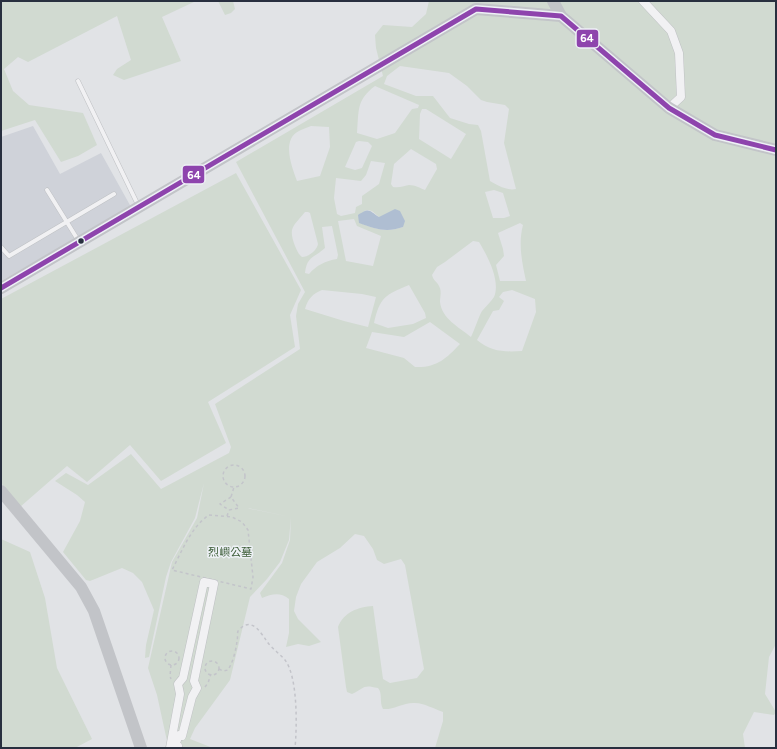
<svg xmlns="http://www.w3.org/2000/svg" width="777" height="749" viewBox="0 0 777 749" font-family="Figtree,'Noto Sans TC',sans-serif">
<style>
.built{fill:#cfd2d9}
.green{fill:#d1dad1;fill-rule:evenodd}
.water{fill:#afbed2}
.lines{fill:none;stroke-linecap:round;stroke-linejoin:round}
.lane-casing{stroke:#bfc1c4;stroke-width:5}
.street-casing{stroke:#bfc1c4;stroke-width:9}
.path{stroke:#c3c4ca;stroke-width:1.5;stroke-dasharray:3 3;stroke-linecap:butt}
.lane{stroke:#f1f1f3;stroke-width:4}
.street{stroke:#f1f1f3;stroke-width:8}
.secondary{stroke:#c2c4c8;stroke-width:12}
.bus-1-casing{stroke:#eef1f6;stroke-width:8}
.bus-1{stroke:#8e44ad;stroke-width:5}
.bus-dot{fill:#282f3f;stroke:#eef1f6;stroke-width:1.5}
.labels{text-anchor:middle;stroke-width:3;stroke-linejoin:round;paint-order:stroke}
.park-label{font-size:11px;fill:#3a5b35;stroke:#eef1f6}
.line-badge{stroke:#eef1f6;stroke-width:1.5}
.badge-label{font-size:11px;text-anchor:middle;font-weight:bold;fill:#fff}
</style>
<rect width="100%" height="100%" fill="#e1e3e6"/>
<polygon class="built" points="33,126 60,174 101,153 131,207 1,281 1,137"/>
<g class="green">
<polygon points="1,1 196,1 162,17 181,61 124,80 113,75 117,69 131,60 117,16 28,62 18,57 4,69 13,91 29,105 83,113 97,145 78,156 61,162 35,120 1,131"/>
<polygon points="218,1 233,1 235,9 231,13 225,15"/>
<path d="M 429,1 L 776,1 L 776,644 L 769,657 L 765,694 L 776,712 L 774,715 L 754,712 L 743,734 L 745,748 L 435,748 L 443,721 L 443,712 C 434,709 424,703 415,703 C 404,702 394,710 383,709 C 379,702 383,694 378,688 C 362,684 365,688 352,694 L 347,692 L 346,687 L 338,627 C 344,612 358,607 373,606 L 383,679 L 390,683 L 417,678 L 424,669 L 405,565 L 401,559 L 384,564 L 377,560 L 373,549 L 364,536 L 355,534 L 340,548 L 317,562 L 301,584 L 296,597 L 294,611 L 298,619 L 321,642 L 309,646 L 298,644 L 286,647 L 289,633 L 289,599 C 280,592 272,594 262,598 L 260,593 L 282,563 L 290,540 L 291,517 L 248,508 L 251,509 L 291,517 L 289,540 L 280,562 L 267,579 L 250,597 L 230,680 L 195,728 L 190,739 L 213,748 L 165,748 L 167,741 L 157,695 L 148,668 L 172,562 L 197,518 L 204,483 L 195,518 L 171,562 L 166,577 L 149,657 L 145,658 L 146,645 L 154,610 L 142,582 L 133,573 L 122,568 L 90,581 L 86,580 L 63,552 L 80,521 L 85,502 L 77,495 L 55,481 L 66,473 L 88,485 L 131,454 L 161,489 L 229,453 L 231,447 L 215,404 L 300,349 L 296,316 L 298,304 L 305,292 L 236,162 L 383,76 L 376,48 L 375,35 L 383,25 L 412,27 L 426,14 ZM 400,66 L 449,73 L 467,86 L 481,100 L 487,102 L 505,105 L 509,109 L 504,143 L 516,189 C 507,191 497,185 490,181 L 481,131 L 478,125 L 469,124 L 450,118 L 433,96 L 416,96 L 384,84 L 387,76 ZM 375,86 L 419,105 L 418,108 L 412,109 L 395,133 L 377,139 L 357,133 C 359,111 356,100 375,86 ZM 422,109 L 426,109 L 466,134 L 451,159 L 419,139 L 420,114 ZM 311,126 L 329,127 L 330,147 L 320,176 L 297,181 C 292,167 281,140 299,131 C 302,129 307,128 311,126 ZM 359,141 L 368,142 L 372,146 L 362,168 L 355,170 L 345,167 L 356,142 ZM 411,149 L 436,164 L 437,169 L 425,190 C 420,188 415,185 409,185 C 403,186 400,188 393,187 L 391,184 L 394,164 ZM 371,161 L 385,163 L 379,184 L 362,196 L 362,204 L 356,207 L 355,213 L 341,216 L 337,214 L 334,198 L 336,178 L 361,181 L 366,175 ZM 494,190 L 503,193 L 510,216 L 504,218 L 493,218 L 485,192 ZM 368,210 L 372,211 L 379,217 L 403,227 C 386,233 376,229 360,223 L 364,211 ZM 305,212 L 308,212 L 310,213 L 318,244 C 317,250 309,257 302,257 C 298,254 297,250 295,246 C 288,227 293,227 305,212 ZM 354,219 L 357,226 L 381,236 L 373,266 L 346,261 L 338,221 ZM 520,223 L 523,225 C 518,244 522,262 526,281 L 500,281 L 496,265 L 504,256 L 503,249 L 498,233 ZM 332,226 L 338,255 L 337,259 C 325,261 317,265 309,274 L 305,273 C 307,256 314,258 325,248 L 322,227 ZM 473,241 L 479,242 C 487,255 501,281 494,297 C 491,302 486,306 482,311 C 478,318 475,329 471,337 C 459,327 442,319 440,302 C 440,297 442,291 439,286 C 437,281 434,282 432,275 L 437,267 L 445,262 ZM 409,285 L 425,313 L 426,318 L 413,324 L 388,328 L 374,323 C 380,297 385,295 409,285 ZM 322,290 L 362,294 L 376,297 L 368,327 L 344,321 L 305,309 C 308,298 313,294 322,290 ZM 512,290 L 535,299 L 536,312 L 522,351 C 505,352 491,352 477,340 L 493,311 L 499,310 L 504,301 L 499,297 L 503,292 ZM 430,322 L 460,344 C 446,359 436,368 415,367 L 404,358 L 366,348 L 372,332 L 404,337 Z"/>
<polygon points="236,173 301,290 290,315 295,347 208,402 226,443 161,481 130,445 87,482 67,466 20,507 1,483 1,299"/>
<polygon points="1,539 30,552 45,598 57,668 92,739 75,748 1,748"/>
</g>
<path class="water" d="M 395,209 L 400,211 L 405,221 L 403,227 C 386,233 376,229 359,223 L 358,215 C 370,207 369,211 379,217 Z"/>
<g class="lines">
<defs>
<g id="lane">
<polyline points="78,81 138,205"/>
<polyline points="47,190 78,240"/>
<polyline points="1,247 9,256 114,194"/>
</g>
<g id="street">
<polyline points="643,1 671,31 679,53 681,97 669,108"/>
<polyline points="170,748 180,694 178,684 183,678 204,582 214,584 194,681 197,688 192,697 182,736 179,735 175,745 178,746 177,748"/>
</g>
</defs>
<use href="#lane" class="lane-casing"/>
<use href="#street" class="street-casing"/>
<g class="path">
<circle cx="234" cy="476" r="11"/>
<polyline points="231,497 220,504 229,510 239,508 231,497 234,487"/>
<path d="M 209,515 L 232,517 L 242,522 L 248,530 L 253,577 L 251,589 L 172,570 C 182,551 191,527 209,515 Z"/>
<polyline points="227,516 229,510"/>
<circle cx="172" cy="658" r="7"/>
<circle cx="212" cy="668" r="7"/>
<polyline points="171,665 170,676 171,679"/>
<path d="M 219,669 L 223,671 L 228,670 C 233,662 236,650 237,641 C 238,638 237,634 238,631 C 238,631 242,627 242,627 C 253,619 261,633 266,640 C 271,648 279,653 285,660 C 298,677 297,727 295,748"/>
<polyline points="205,687 208,683 211,674"/>
</g>
<use href="#lane" class="lane"/>
<use href="#street" class="street"/>
<g class="secondary">
<polyline points="553,1 561,16"/>
<polyline points="1,288 476,9 561,16 669,108 715,135 776,150"/>
<polyline points="1,491 81,587 94,611 141,748"/>
</g>
<defs>
<polyline id="bus-1" points="1,288 476,9 561,16 669,108 715,135 776,150"/>
</defs>
<use href="#bus-1" class="bus-1-casing"/>
<use href="#bus-1" class="bus-1"/>
</g>
<circle class="bus-dot" cx="81" cy="241" r="3.5"/>
<g class="labels">
<g class="park-label">
<text x="230" y="556">烈嶼公墓</text>
</g>
</g>
<g class="line-badge">
<rect x="576" y="29" width="23" height="19" rx="4" fill="#8e44ad"/>
<rect x="182" y="165" width="23" height="19" rx="4" fill="#8e44ad"/>
</g>
<g class="badge-label">
<text x="587" y="42">64</text>
<text x="194" y="179">64</text>
</g>
<rect width="777" height="749" fill="none" stroke="#282f3f" stroke-width="4"/>
</svg>
